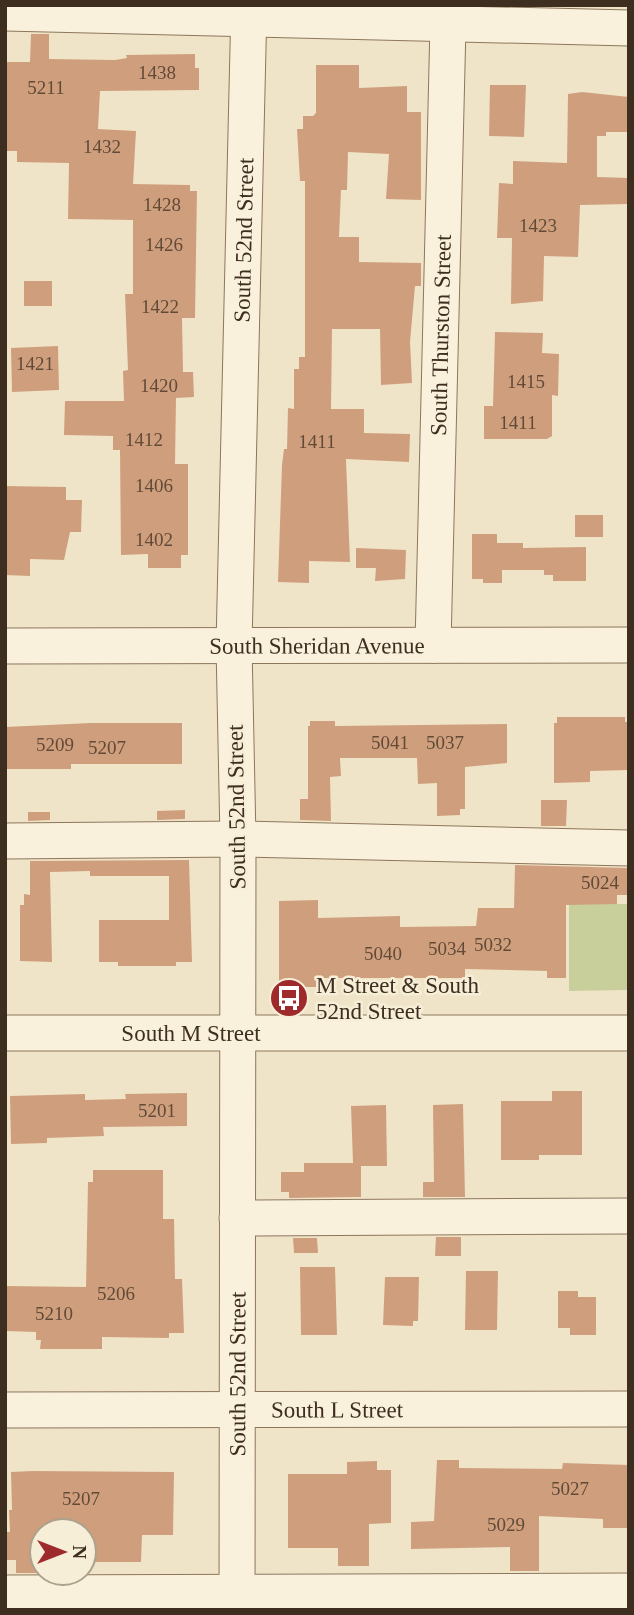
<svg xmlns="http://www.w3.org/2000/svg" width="634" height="1615" viewBox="0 0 634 1615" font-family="Georgia,serif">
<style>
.green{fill:#c9cf9b}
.building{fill:#cf9f7d}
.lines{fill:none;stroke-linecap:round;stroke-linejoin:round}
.minor-casing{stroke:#8d765c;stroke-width:37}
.minor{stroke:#faf1dc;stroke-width:35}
.labels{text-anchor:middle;stroke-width:5;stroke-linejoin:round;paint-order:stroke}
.number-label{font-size:19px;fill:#624a37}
.street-label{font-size:23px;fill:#3d2e20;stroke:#f7eed8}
.poi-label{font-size:23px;fill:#3d2e20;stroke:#f7eed8;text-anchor:start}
</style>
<rect width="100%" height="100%" fill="#f0e4c8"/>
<polygon class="green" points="569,904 627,904 627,990 569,991"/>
<g class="building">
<polygon points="31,34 49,34 49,59 115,60 127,58 126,55 195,54 195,68 199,68 199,90 100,91 98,129 136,131 133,184 190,185 190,191 197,191 195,318 182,318 183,372 193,372 194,397 176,398 175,464 188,464 188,555 181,555 181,568 148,568 148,554 121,555 120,450 113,450 113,436 64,435 65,401 124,401 123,371 128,370 125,294 133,294 133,220 68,219 69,163 17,162 17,151 5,151 5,62 30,62"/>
<polygon points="316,65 359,65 359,88 407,86 407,112 421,112 421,200 386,199 389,154 348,152 347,190 341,190 339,237 359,237 359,262 421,263 421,286 415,286 410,342 412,383 381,385 380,329 332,329 331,409 364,409 364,433 410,434 409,462 346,459 350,562 309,561 309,583 278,582 282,465 284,449 287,449 288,408 294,409 294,369 299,369 299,357 305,357 305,181 300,181 297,129 303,129 303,116 313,116 316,113"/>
<polygon points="490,85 526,85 524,137 489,136"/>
<polygon points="582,92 629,97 629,132 606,132 606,136 597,136 597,177 629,178 629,204 580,205 578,257 544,256 543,301 511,304 512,238 497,238 499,183 513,184 513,161 567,163 568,94"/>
<rect x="24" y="281" width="28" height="25"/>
<polygon points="495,332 543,333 542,353 559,354 558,396 552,395 552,436 547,439 484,439 484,406 493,406"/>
<polygon points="58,346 59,390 12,392 11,348"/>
<polygon points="5,486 66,487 66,500 82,500 81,532 70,532 64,560 30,559 30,576 5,575"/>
<rect x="575" y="515" width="28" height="22"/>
<polygon points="472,534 497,534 497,543 523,543 523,548 586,547 586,581 553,581 553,575 544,575 544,570 502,570 502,583 483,583 483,579 472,579"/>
<polygon points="356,548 406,550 405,579 375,581 376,568 356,568"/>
<polygon points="557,717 625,717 625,722 629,722 629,770 590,771 590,782 554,783 554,723 557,723"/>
<polygon points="310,721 335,721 335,726 507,724 507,763 465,767 465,809 460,809 460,815 437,816 437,783 418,784 417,758 340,758 341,776 330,777 331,821 300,820 300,799 308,799 308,726 310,726"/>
<polygon points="91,723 182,723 182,764 71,764 71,769 5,769 5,727"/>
<polygon points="541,800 567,800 566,826 541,826"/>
<polygon points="185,810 185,819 157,820 157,811"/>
<polygon points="28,812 50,812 50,820 28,821"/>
<polygon points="189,860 192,962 176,962 176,966 118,966 118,962 99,962 99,920 169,920 169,876 90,876 90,871 50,872 52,962 20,961 20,905 24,905 24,894 30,895 30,861"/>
<polygon points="515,865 629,868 629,895 617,895 617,904 566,905 566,978 547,978 547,971 465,969 465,978 318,978 318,987 279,987 279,901 318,900 318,918 400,916 400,927 476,926 478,908 514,908"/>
<polygon points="552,1091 582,1091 582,1155 539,1155 539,1160 501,1160 501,1101 552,1101"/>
<polygon points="187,1093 187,1126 103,1127 104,1136 47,1138 47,1143 11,1144 10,1096 85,1094 85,1100 126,1099 125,1094"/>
<polygon points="463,1104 465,1197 423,1197 423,1182 434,1182 433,1105"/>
<polygon points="386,1105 387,1166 361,1166 361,1197 289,1198 289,1192 281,1192 281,1172 304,1172 304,1163 353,1163 351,1106"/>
<polygon points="93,1170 163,1170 163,1219 174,1219 175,1279 182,1279 184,1333 169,1333 169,1338 102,1337 102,1349 40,1349 41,1340 36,1340 36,1332 5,1331 5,1286 86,1287 88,1182 93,1182"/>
<polygon points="436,1237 461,1237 461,1256 435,1256"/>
<polygon points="293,1238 317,1238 318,1253 294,1253"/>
<polygon points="300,1267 335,1267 337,1335 301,1335"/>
<polygon points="466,1271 498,1271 497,1330 465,1330"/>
<polygon points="385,1277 419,1277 418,1321 413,1321 413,1326 383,1325"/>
<polygon points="558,1291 578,1291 578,1297 596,1297 596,1335 570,1335 570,1328 558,1328"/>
<polygon points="437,1460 459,1460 459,1468 562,1469 563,1463 629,1465 629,1528 603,1528 603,1519 539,1516 539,1571 510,1571 510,1547 411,1549 411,1522 434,1521"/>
<polygon points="377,1461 377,1470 391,1470 391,1523 369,1524 369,1566 338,1566 338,1548 288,1548 288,1474 347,1474 347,1462"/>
<polygon points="32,1471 174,1472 173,1535 142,1535 141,1562 92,1562 92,1534 42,1531 42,1573 16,1573 16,1560 5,1560 5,1532 10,1532 9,1510 12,1510 11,1472"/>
</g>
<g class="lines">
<defs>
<g id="minor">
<polyline points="5,13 629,28"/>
<path id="s1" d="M 433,645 L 448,25"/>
<path id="s2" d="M 5,646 L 629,645"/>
<polyline points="5,841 238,839 629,848"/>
<path id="s3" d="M 5,1033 L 629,1033"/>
<polyline points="237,1218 629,1216"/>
<path id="s4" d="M 5,1410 L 629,1409"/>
<polyline points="5,1593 629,1591"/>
<path id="s5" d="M 237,1610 L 238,839 L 234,645 L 249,5"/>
</g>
</defs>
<use href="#minor" class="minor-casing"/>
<use href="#minor" class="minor"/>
</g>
<defs>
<symbol id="bus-disc" viewBox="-11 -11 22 22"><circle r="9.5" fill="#9e2a2b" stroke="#f7eed8"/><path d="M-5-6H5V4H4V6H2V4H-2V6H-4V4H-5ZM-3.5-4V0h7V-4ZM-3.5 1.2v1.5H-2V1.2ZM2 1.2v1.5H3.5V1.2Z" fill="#fff"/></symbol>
</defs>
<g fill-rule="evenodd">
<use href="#bus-disc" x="267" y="976" width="44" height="44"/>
</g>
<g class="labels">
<g class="number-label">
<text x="157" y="79">1438</text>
<text x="46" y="94">5211</text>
<text x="102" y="153">1432</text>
<text x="162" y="211">1428</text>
<text x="538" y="232">1423</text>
<text x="164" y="251">1426</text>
<text x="160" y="313">1422</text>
<text x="35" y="370">1421</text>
<text x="526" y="388">1415</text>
<text x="159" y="392">1420</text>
<text x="518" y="429">1411</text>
<text x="144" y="446">1412</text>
<text x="317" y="448">1411</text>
<text x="154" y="492">1406</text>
<text x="154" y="546">1402</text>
<text x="390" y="749">5041</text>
<text x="445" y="749">5037</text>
<text x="55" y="751">5209</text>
<text x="107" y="754">5207</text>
<text x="600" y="889">5024</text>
<text x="493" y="951">5032</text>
<text x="447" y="955">5034</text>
<text x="383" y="960">5040</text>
<text x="157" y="1117">5201</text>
<text x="116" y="1300">5206</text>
<text x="54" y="1320">5210</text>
<text x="570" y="1495">5027</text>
<text x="81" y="1505">5207</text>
<text x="506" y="1531">5029</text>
</g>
<g class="street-label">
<text dy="8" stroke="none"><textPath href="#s5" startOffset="1370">South 52nd Street</textPath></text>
<text dy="8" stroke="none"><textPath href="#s1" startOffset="310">South Thurston Street</textPath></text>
<text dy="8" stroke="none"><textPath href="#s2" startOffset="312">South Sheridan Avenue</textPath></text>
<text transform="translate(236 807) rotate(-91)" y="8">South 52nd Street</text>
<text dy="8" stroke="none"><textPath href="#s3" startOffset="186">South M Street</textPath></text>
<text dy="8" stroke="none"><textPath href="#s5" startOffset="236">South 52nd Street</textPath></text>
<text dy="8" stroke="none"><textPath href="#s4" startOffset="332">South L Street</textPath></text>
</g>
<g class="poi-label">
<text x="316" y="993">M Street &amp; South<tspan x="316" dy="26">52nd Street</tspan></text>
</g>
</g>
<rect width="634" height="1615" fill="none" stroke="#3d2e20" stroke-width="14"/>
<g transform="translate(63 1552) rotate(90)"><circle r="33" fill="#f7eed8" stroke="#ada18e" stroke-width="2"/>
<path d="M0-5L12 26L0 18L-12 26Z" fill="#9e2a2b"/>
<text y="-10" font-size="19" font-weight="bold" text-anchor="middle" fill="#3d2e20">N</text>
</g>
</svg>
